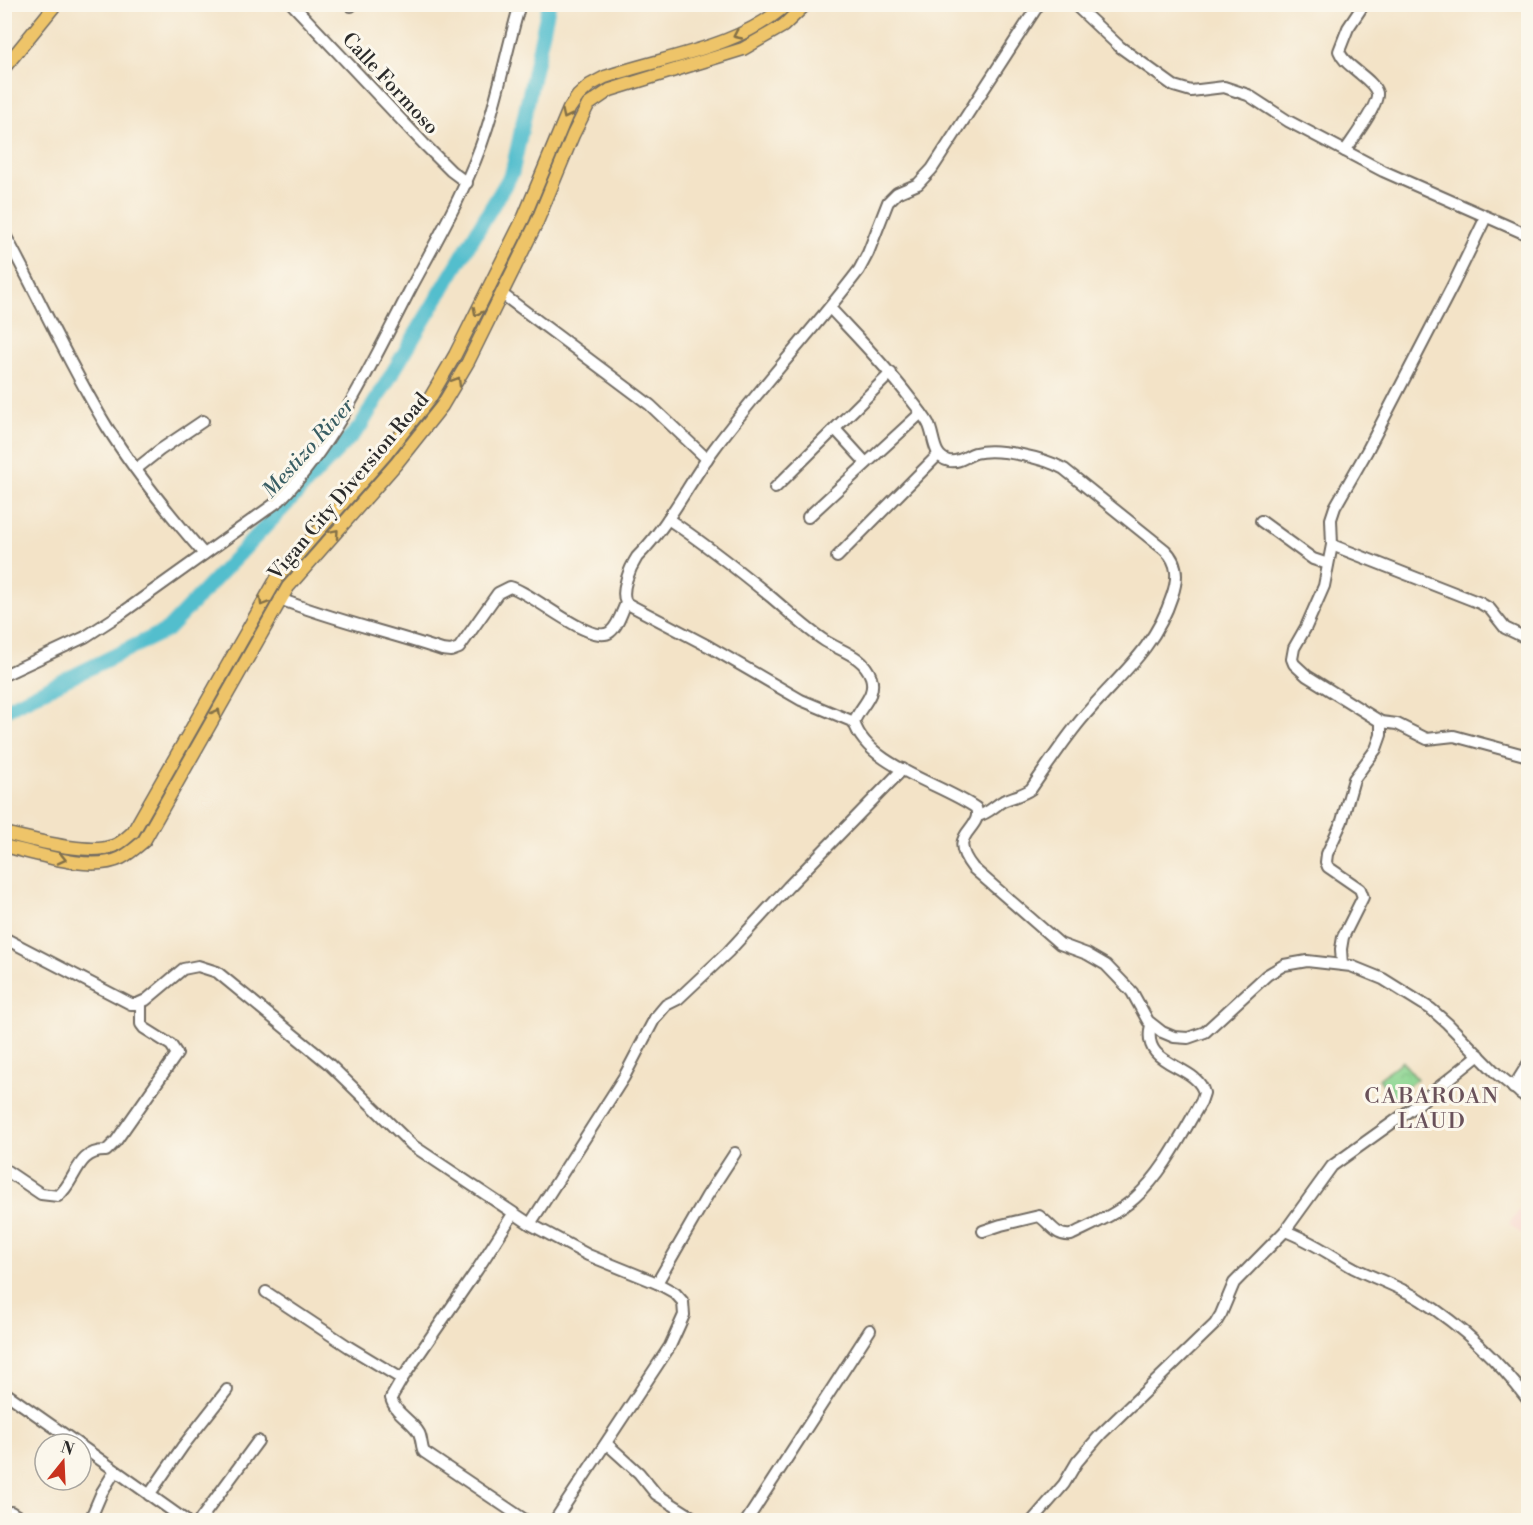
<svg xmlns="http://www.w3.org/2000/svg" width="1533" height="1525" viewBox="0 0 1533 1525" font-family="'Libre Bodoni',serif">
<style>
.built{fill:#f7d1c8}
.park{fill:url(#park-crowns);stroke:#5c805e;stroke-width:1.5}
.lines{fill:none;stroke-linecap:round;stroke-linejoin:round}
.river{stroke:#52becd;stroke-width:15}
.minor-casing{stroke:#716b62;stroke-width:14}
.major-casing{stroke:#716b62;stroke-width:15}
.minor{stroke:#fff;stroke-width:10}
.major{stroke:#eec469;stroke-width:12}
.oneway{stroke:#837047}
.labels{text-anchor:middle;stroke-width:6;stroke-linejoin:round;paint-order:stroke}
.street-label{font-size:20px;fill:#2b2b2b;stroke:#fbf7ec}
.water-label{font-size:21px;font-style:italic;fill:#395e64;stroke:#fbf7ec}
.quarter-label{font-size:22px;letter-spacing:1.5px;fill:#69515a;stroke:#fbf7ec}
</style>
<defs>
<pattern id="park-crowns" width="20" height="18" patternUnits="userSpaceOnUse" patternTransform="scale(1.5)"><rect width="20" height="18" fill="#8cd591"/><path d="M2 6a3 3 0 1 1 6 0M12 15a3 3 0 1 1 6 0" fill="none" stroke="#79b77d"/></pattern>
</defs>
<rect width="100%" height="100%" fill="#fbf7ec"/>
<filter id="ink" filterUnits="userSpaceOnUse"><feTurbulence type="fractalNoise" baseFrequency=".0167" numOctaves="2"/><feDisplacementMap in="SourceGraphic" scale="12" xChannelSelector="R" yChannelSelector="G"/><feConvolveMatrix kernelMatrix="1 2 1 2 8 2 1 2 1" color-interpolation-filters="sRGB"/></filter>
<filter id="wash" filterUnits="userSpaceOnUse"><feTurbulence type="fractalNoise" baseFrequency=".008" numOctaves="4" result="noise"/><feDisplacementMap in="SourceGraphic" scale="24" xChannelSelector="R" yChannelSelector="G"/><feGaussianBlur stdDeviation="1.35" result="paint"/><feColorMatrix in="noise" values="0 0 0 0 0 0 0 0 0 0 0 0 0 0 0 0 0 1.4 0 .05"/><feComposite in="paint" operator="in"/></filter>
<g filter="url(#wash)">
<rect width="100%" height="100%" fill="#f3e3c7"/>
<polygon class="built" points="1528,1199 1528,1239 1509,1224"/>
<polygon class="park" points="1402,1061 1417,1079 1393,1098 1379,1079"/>
<g class="lines">
<polyline class="river" points="4,710 167,630 360,427 512,173 549,4"/>
</g>
</g>
<g filter="url(#ink)">
<g class="lines">
<defs>
<g id="minor">
<polyline points="292,4 424,144 451,171 467,183"/>
<polyline points="1074,4 1120,47 1174,86 1191,91 1224,87 1248,95 1288,121 1383,171 1528,235"/>
<polyline points="351,6 351,4"/>
<path d="M 1345,151 C 1352,140 1379,105 1377,93 C 1375,85 1364,77 1358,72 C 1350,65 1343,61 1339,51 L 1348,28 L 1364,4"/>
<polyline points="1486,217 1453,285 1367,451 1335,507 1331,519 1332,545 1324,586 1306,627 1294,648 1292,659 1294,664 1307,676 1381,722 1397,724 1427,739 1454,736 1528,756"/>
<path d="M 4,233 C 39,297 69,365 107,427 C 135,472 169,514 204,554"/>
<polyline points="502,294 650,405 707,459"/>
<path d="M 830,308 C 857,337 885,365 909,397 C 915,405 923,414 928,423 C 935,436 932,457 949,461 C 959,463 966,456 975,453 C 997,447 1045,458 1064,469 L 1165,550 C 1179,563 1178,579 1172,596 C 1154,652 1115,678 1080,721 C 1062,743 1047,766 1031,789 C 1023,795 1012,797 1003,801 C 994,806 988,814 977,816"/>
<polyline points="835,429 866,463"/>
<polyline points="136,469 160,450 203,421"/>
<polyline points="775,488 891,373"/>
<polyline points="808,517 921,413"/>
<path d="M 668,519 C 704,543 738,570 771,597 C 789,612 805,628 825,641 C 841,651 864,656 871,677 C 877,696 859,707 854,722 C 867,766 941,783 976,808 C 984,831 944,832 973,868 L 1060,944 L 1087,954 L 1106,965 L 1132,992 L 1148,1021 L 1162,1032 L 1174,1037 L 1188,1038 L 1205,1032 L 1267,975 L 1284,965 L 1307,961 L 1351,966 L 1383,979 L 1431,1009 L 1447,1023 L 1497,1074 L 1528,1099"/>
<polyline points="1261,521 1313,559 1328,564"/>
<polyline points="1332,545 1480,603 1490,609 1505,628 1528,639"/>
<polyline points="837,557 938,455"/>
<path d="M 280,599 C 333,620 388,632 442,650 L 451,651 L 459,648 L 498,593 L 510,587 C 532,592 591,646 610,632 C 618,626 622,612 626,603 C 620,590 630,568 637,557 C 669,525 688,484 714,449 C 760,387 813,331 859,270 L 868,253 L 888,202 L 897,193 L 918,184 L 932,169 L 1039,4"/>
<polyline points="626,603 708,646 801,700 854,722"/>
<path d="M 4,675 L 85,637 L 122,613 L 280,500 C 336,442 374,359 411,288 C 439,236 469,185 487,128 C 500,87 508,45 520,4"/>
<polyline points="4,938 131,1004 137,1004 146,1000 183,969 198,966 217,972 329,1064 412,1145 530,1224 588,1255 657,1283 675,1293 683,1302 684,1315 670,1346 555,1520"/>
<polyline points="1342,965 1341,949 1343,937 1363,897 1360,889 1328,867 1326,862 1327,854 1342,821 1354,779 1376,749 1381,735 1381,722"/>
<polyline points="1513,1088 1528,1064"/>
<polyline points="1520,1093 1528,1084"/>
<path d="M 4,1169 L 41,1194 L 58,1196 C 77,1181 76,1150 106,1151 L 116,1141 L 177,1054 L 171,1045 L 144,1028 L 141,1024 L 141,1003"/>
<path d="M 513,1214 L 477,1270 L 402,1379 L 391,1398 C 395,1414 412,1420 419,1433 C 422,1439 421,1446 424,1452 L 525,1520"/>
<polyline points="530,1224 624,1077 655,1018 666,1005 678,999 728,952 788,887 903,769"/>
<path d="M 983,1231 L 1001,1225 L 1039,1216 C 1051,1224 1056,1237 1071,1235 C 1093,1224 1117,1214 1135,1198 C 1164,1172 1182,1134 1201,1102 L 1204,1093 C 1197,1063 1140,1068 1151,1025"/>
<path d="M 1285,1231 C 1312,1241 1330,1255 1354,1268 C 1376,1279 1400,1287 1421,1300 C 1463,1327 1498,1360 1528,1400"/>
<polyline points="657,1283 707,1196 735,1153"/>
<polyline points="266,1292 349,1347 402,1379"/>
<polyline points="4,1392 78,1444"/>
<polyline points="607,1444 639,1473 656,1494 697,1520"/>
<polyline points="81,1446 185,1520"/>
<polyline points="149,1495 183,1446 227,1390"/>
<polyline points="11,1512 24,1520"/>
<polyline points="90,1520 102,1492 115,1471"/>
<polyline points="200,1520 258,1441"/>
<polyline points="747,1520 870,1330"/>
<polyline points="1033,1520 1064,1484 1077,1462 1101,1434 1215,1324 1221,1314 1234,1283 1285,1231 1332,1166 1413,1108 1479,1055"/>
</g>
<g id="major">
<polyline points="4,68 56,4"/>
<path d="M 4,833 C 32,839 88,856 113,846 C 121,844 127,837 133,832 L 277,578 L 385,455 L 430,398 L 455,355 L 524,217 L 569,109 L 578,96 L 590,85 L 605,77 C 665,56 737,49 787,4"/>
<path d="M 4,846 C 35,853 91,873 121,858 C 129,854 137,847 144,841 L 288,587 L 396,464 L 442,406 L 468,362 L 537,222 L 573,135 L 588,105 L 610,90 L 743,49 L 783,26 L 806,4"/>
</g>
</defs>
<use href="#minor" class="minor-casing"/>
<use href="#major" class="major-casing"/>
<use href="#minor" class="minor"/>
<use href="#major" class="major"/>
</g>
<defs><path id="oneway-chevron" d="M-2-3.5L2.5 0L-2 3.5" fill="none" stroke-width="1.6" stroke-linecap="round" stroke-linejoin="round" transform="scale(1.5)"/></defs>
<g class="oneway">
<use href="#oneway-chevron" transform="translate(737 35) rotate(155)"/>
<use href="#oneway-chevron" transform="translate(566 115) rotate(116)"/>
<use href="#oneway-chevron" transform="translate(477 312) rotate(117)"/>
<use href="#oneway-chevron" transform="translate(457 381) rotate(-59)"/>
<use href="#oneway-chevron" transform="translate(335 533) rotate(-49)"/>
<use href="#oneway-chevron" transform="translate(263 602) rotate(120)"/>
<use href="#oneway-chevron" transform="translate(217 713) rotate(-61)"/>
<use href="#oneway-chevron" transform="translate(62 859) rotate(13)"/>
</g>
</g>
<g class="labels">
<g class="street-label">
<text transform="translate(391 83) rotate(47)" y="7">Calle Formoso</text>
<text transform="translate(348 486) rotate(-50)" y="7">Vigan City Diversion Road</text>
</g>
<g class="water-label">
<text transform="translate(308 448) rotate(-48)" y="7">Mestizo River</text>
</g>
<g class="quarter-label">
<text x="1432" y="1103">CABAROAN<tspan x="1432" dy="25">LAUD</tspan></text>
</g>
</g>
<rect width="1533" height="1525" fill="none" stroke="#fbf7ec" stroke-width="24"/>
<g transform="translate(63 1462) rotate(18)"><circle r="28" fill="#fbf7ec" stroke="#a8a59f" stroke-width="1.5"/>
<path d="M0-4.5L10 22L0 15L-10 22Z" fill="#c8321e"/>
<text y="-9" font-size="16" font-weight="bold" text-anchor="middle" fill="#2b2b2b">N</text>
</g>
</svg>
